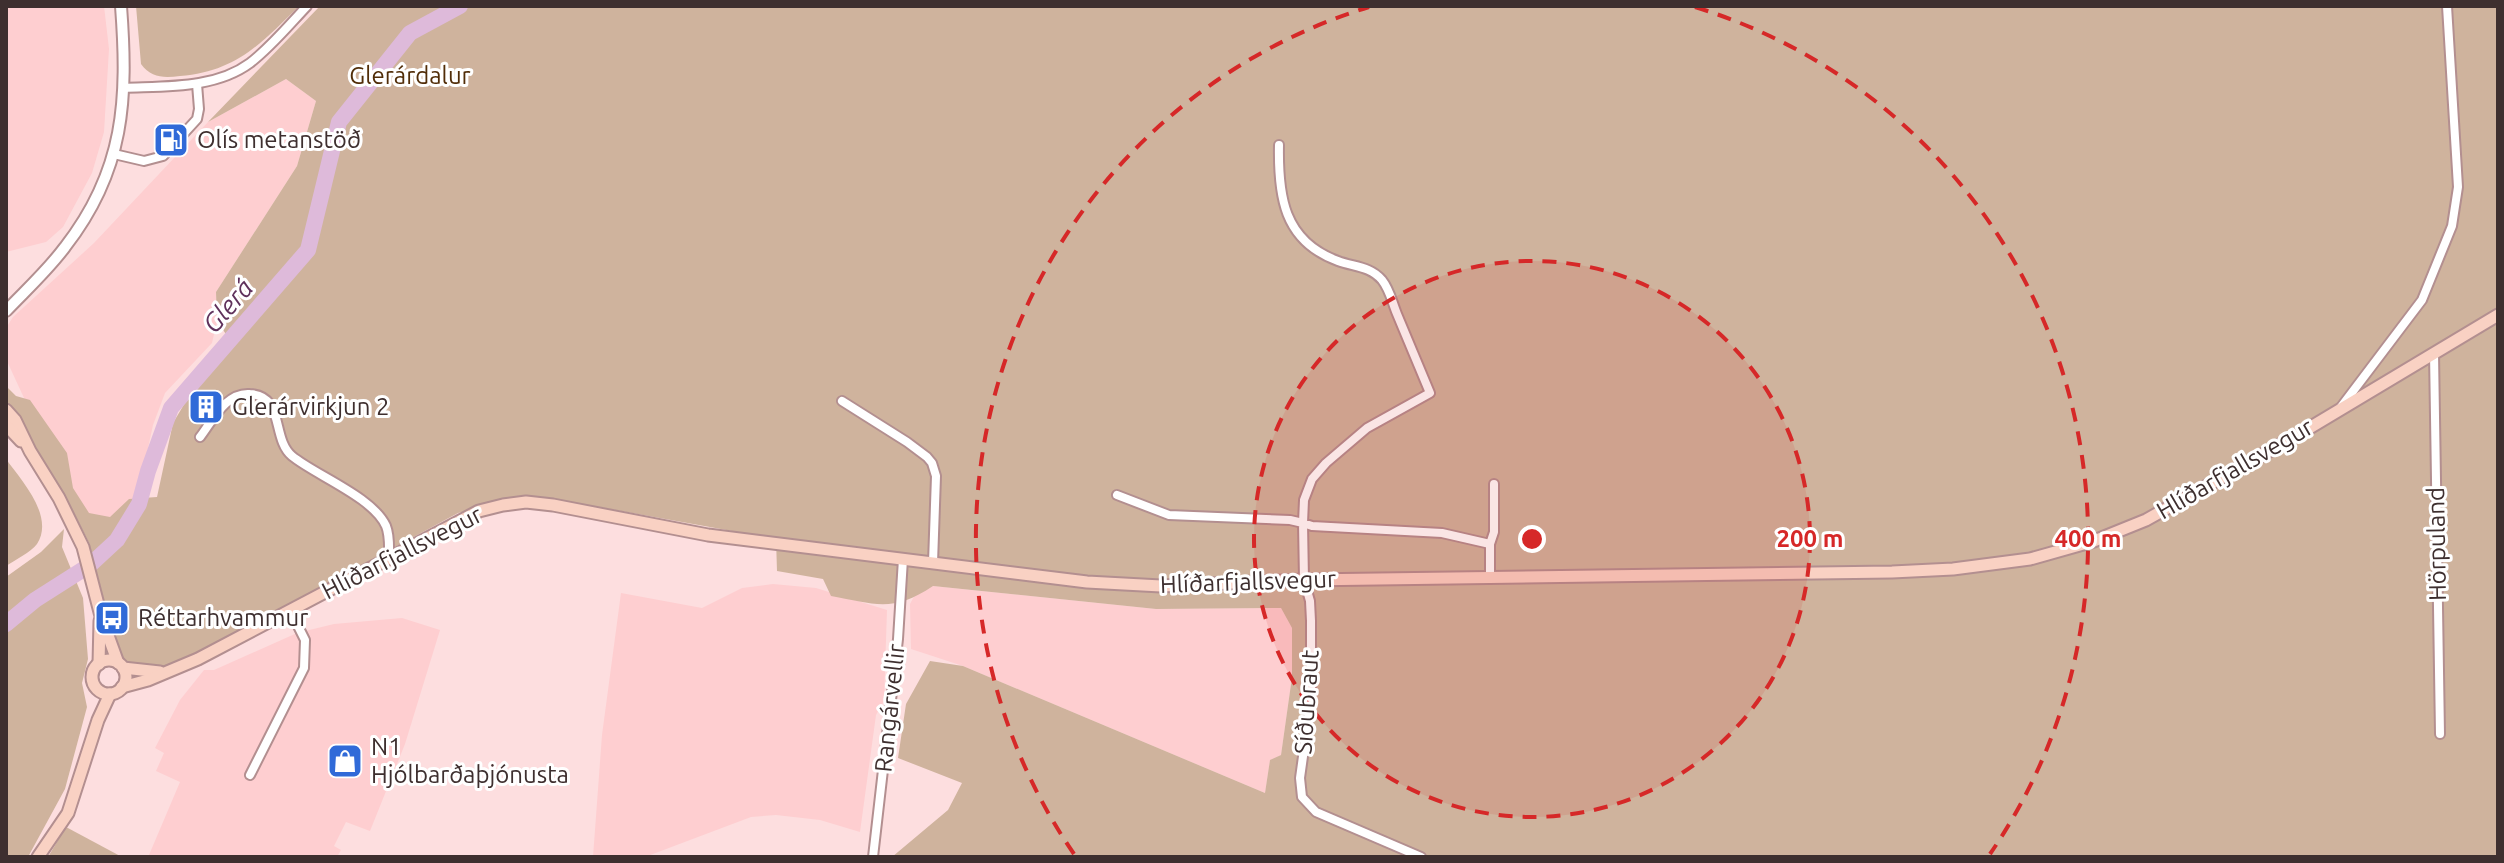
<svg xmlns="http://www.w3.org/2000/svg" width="2504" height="863" viewBox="0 0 2504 863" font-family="Ubuntu,sans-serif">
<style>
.built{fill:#feced0}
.green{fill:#cfb39d}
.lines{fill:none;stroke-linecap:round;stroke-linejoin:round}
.river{stroke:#debada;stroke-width:16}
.minor-casing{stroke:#b38f90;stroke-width:12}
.tertiary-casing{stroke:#b38f90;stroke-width:14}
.secondary-casing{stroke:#b38f90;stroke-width:15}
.minor{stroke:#fff;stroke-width:8}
.tertiary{stroke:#fff;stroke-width:10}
.secondary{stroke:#f9d1c3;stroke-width:11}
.ring{fill:none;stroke:#d62828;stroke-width:4;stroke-dasharray:14 10}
.labels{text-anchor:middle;stroke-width:6;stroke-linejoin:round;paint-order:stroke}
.park-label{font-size:24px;fill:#512d08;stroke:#fff}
.poi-label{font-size:24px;fill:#3e2f2f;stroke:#fff;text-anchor:start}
.street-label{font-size:24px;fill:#3e2f2f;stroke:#fff}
.water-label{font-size:26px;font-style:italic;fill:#5f315b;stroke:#fff}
.centre{fill:#d62828;stroke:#fff;stroke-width:4}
.ring-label{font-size:24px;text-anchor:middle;font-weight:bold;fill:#d62828;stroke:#fff;stroke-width:6;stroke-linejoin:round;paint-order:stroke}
</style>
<rect width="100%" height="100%" fill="#fddedf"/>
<g class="built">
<polygon points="6,6 104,6 109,49 104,132 92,173 63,227 46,242 6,252"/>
<polygon points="286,79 316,101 297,166 216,292 217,321 212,343 165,393 153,425 142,476 126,518 109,534 73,504 6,359 6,328 13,317 94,243 208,122"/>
<polygon points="773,584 816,588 887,610 884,701 876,715 860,832 820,820 776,815 751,817 645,857 593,857 602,735 621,593 702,608 742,588"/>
<polygon points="933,586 1156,609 1281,608 1292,628 1292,677 1281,755 1270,761 1265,793 963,666 911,649 910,604 918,589"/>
<polygon points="402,618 440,630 405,744 370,831 346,822 334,846 341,850 337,857 155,857 149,855 180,782 156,771 164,753 155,748 180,700 204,670 214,670 297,633 334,624"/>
</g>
<g class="green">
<path d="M 136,6 L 299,6 C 261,44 235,72 180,76 C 164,78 151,78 141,64 Z"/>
<path d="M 320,6 L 2498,6 L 2498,857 L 892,857 L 948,810 L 962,783 L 898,758 L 906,704 L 930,661 L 963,666 L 1265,793 L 1270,760 L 1281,755 L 1292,677 L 1292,628 L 1281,608 L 1156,609 L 933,586 C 893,613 875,604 831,596 L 823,579 L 777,571 L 776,539 L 560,500 L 522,497 L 458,513 L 184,661 C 162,668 145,669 123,662 L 116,646 L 89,543 L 70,505 L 6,405 L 6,386 L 16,396 L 30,400 L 67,453 L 73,488 L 89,513 L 110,517 L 129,499 L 157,497 L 173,423 L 195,386 L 232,343 L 217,321 L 216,292 L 297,166 L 316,101 L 286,79 L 208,122 Z"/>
<path d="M 6,459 C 21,480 55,516 37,544 C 31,552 15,560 6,566 Z"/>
<polygon points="64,529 62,547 83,598 88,659 82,683 87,707 65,789 28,857 6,857 6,577 41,552"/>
<polygon points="66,827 122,857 48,857"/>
</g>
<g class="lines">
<polyline class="river" points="6,624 35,600 90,565 117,540 139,504 148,471 171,408 308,250 339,122 410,33 460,6"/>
<defs>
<g id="minor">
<path d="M 124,88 C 165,86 215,89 250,63 C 271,47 289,25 307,6"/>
<path d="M 1279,145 C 1278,195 1283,241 1338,261 C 1354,267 1370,266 1382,280 C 1390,290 1392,302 1397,314 C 1408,340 1419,367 1430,393 L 1367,428 L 1326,463 L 1312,479 L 1304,500 L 1303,523 L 1312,526 L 1442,533 L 1490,544"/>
<polyline points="114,154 144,161 163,156 197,119 199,109 197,84"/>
<polyline points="2434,353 2440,734"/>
<polyline points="842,401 907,442 927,457 932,463 936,476 933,563"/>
<polyline points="2341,407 2422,300 2452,226 2458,187 2447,6"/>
<path d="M 200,437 C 213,420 226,392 250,394 C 285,396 271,438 292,456 C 315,475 373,497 386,526 C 390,536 389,547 389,557"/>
<polyline points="1117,495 1169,515 1290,520 1303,523 1304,580 1310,601 1311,621 1311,699 1300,778 1302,797 1316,812 1421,857"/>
<polyline points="1490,578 1490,544 1494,532 1494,484"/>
<polyline points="250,775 304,668 305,640 290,610"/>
<polyline points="873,857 898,639 903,559"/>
</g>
<path id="tertiary" d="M 6,311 C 26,290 48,270 65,247 C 125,170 128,99 121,6"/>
<g id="secondary">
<polyline points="6,410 15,420 30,451 59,498 83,547 101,616 118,663"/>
<polyline points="6,425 21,441"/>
<circle cx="109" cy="677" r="17"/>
<polyline points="99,664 100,621"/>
<polyline points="123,668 160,672"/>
<polyline points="122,687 148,680 198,659 479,511 503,505 526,502 553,505 708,535 1087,582 1161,586 1304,580 1892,572 1953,569 2030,559 2094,541 2146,520 2301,433 2498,315"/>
<polyline points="38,857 68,813 98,720 110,694"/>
</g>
</defs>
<use href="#minor" class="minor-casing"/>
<use href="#tertiary" class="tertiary-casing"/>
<use href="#secondary" class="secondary-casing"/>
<use href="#minor" class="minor"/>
<use href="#tertiary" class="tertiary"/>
<use href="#secondary" class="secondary"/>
</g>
<circle cx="1532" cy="539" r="278" fill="#d62828" fill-opacity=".12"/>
<g class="ring">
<circle cx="1532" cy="539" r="278"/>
<path d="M1074 854A556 556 0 0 1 1369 7M1695 7A556 556 0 0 1 1990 854"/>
</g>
<defs>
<symbol id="fuel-square" viewBox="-11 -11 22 22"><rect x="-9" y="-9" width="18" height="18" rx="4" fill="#306ad8" stroke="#fff"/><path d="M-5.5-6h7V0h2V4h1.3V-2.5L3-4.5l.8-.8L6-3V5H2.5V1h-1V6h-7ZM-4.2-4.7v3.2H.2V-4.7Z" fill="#fff"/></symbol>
<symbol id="building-square" viewBox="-11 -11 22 22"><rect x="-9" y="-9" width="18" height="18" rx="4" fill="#306ad8" stroke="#fff"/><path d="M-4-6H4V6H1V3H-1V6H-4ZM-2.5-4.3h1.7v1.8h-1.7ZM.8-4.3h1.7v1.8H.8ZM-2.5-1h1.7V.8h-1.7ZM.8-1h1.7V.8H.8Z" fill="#fff"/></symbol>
<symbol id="bus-square" viewBox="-11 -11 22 22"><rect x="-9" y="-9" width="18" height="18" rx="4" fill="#306ad8" stroke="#fff"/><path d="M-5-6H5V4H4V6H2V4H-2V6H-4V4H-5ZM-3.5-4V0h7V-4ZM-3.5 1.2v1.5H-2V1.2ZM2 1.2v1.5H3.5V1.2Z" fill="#fff"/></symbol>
<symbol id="shop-square" viewBox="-11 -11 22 22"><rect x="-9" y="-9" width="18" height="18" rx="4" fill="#306ad8" stroke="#fff"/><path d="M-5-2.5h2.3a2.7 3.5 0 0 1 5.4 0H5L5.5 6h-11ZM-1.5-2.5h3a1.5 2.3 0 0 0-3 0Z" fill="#fff"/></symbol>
</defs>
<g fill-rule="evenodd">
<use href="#fuel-square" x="151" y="120" width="40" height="40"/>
<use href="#building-square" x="186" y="387" width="40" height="40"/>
<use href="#bus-square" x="92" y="598" width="40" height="40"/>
<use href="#shop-square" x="325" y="741" width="40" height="40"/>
</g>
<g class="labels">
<g class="park-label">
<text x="410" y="84">Glerárdalur</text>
</g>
<g class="poi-label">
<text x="197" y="148">Olís metanstöð</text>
<text x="232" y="415">Glerárvirkjun 2</text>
<text x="138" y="626">Réttarhvammur</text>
<text x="371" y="755">N1<tspan x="371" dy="28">Hjólbarðaþjónusta</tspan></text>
</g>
<g class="street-label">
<text transform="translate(2235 469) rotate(-30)" y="8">Hlíðarfjallsvegur</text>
<text transform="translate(2437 544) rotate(-91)" y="8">Hörpuland</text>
<text transform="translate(402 553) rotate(-27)" y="8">Hlíðarfjallsvegur</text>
<text transform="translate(1248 582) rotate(-2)" y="8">Hlíðarfjallsvegur</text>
<text transform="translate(1307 702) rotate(-86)" y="8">Síðubraut</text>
<text transform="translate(890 708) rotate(-84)" y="8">Rangárvellir</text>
</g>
<g class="water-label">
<text transform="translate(228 306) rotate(-49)" y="9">Glerá</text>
</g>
</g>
<circle cx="1532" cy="539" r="12" class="centre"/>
<g class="ring-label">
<text x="1810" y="547">200 m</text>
<text x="2088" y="547">400 m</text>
</g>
<rect width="2504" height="863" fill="none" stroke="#3e2f2f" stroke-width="16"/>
</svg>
